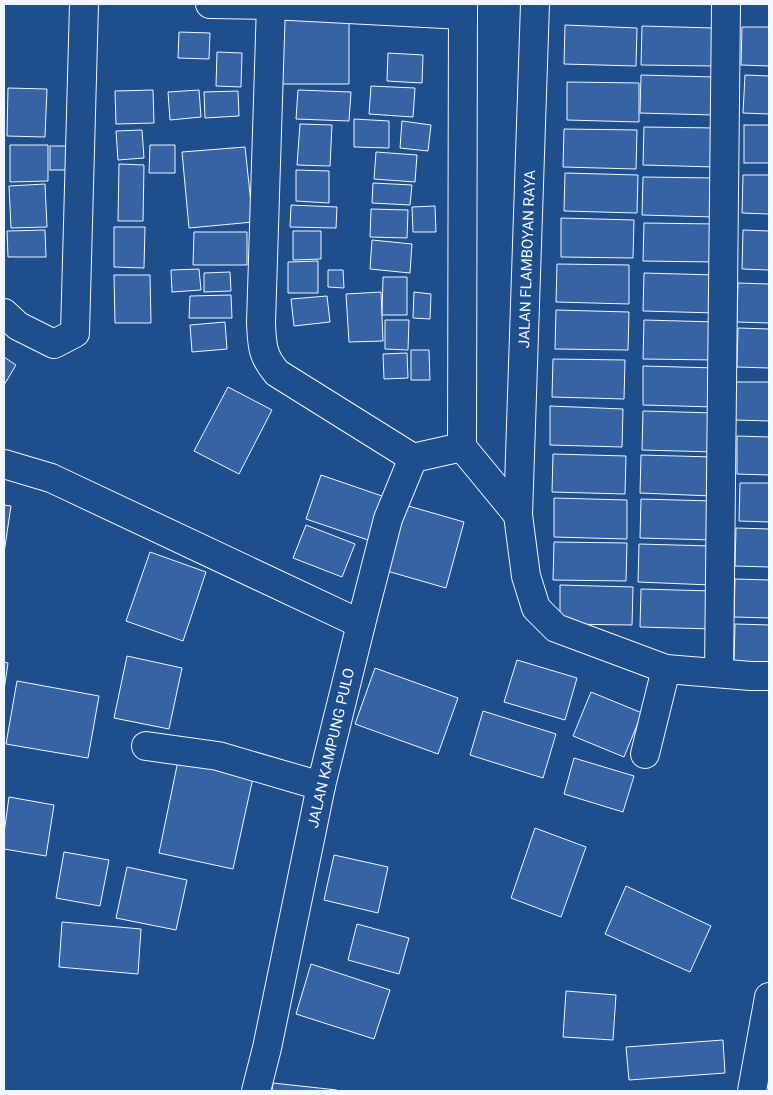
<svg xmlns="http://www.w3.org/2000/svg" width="773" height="1095" viewBox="0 0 773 1095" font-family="Roboto,sans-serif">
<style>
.building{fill:#3563a3;stroke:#f2f6ff}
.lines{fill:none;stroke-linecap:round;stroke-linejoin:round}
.minor-casing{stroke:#f2f6ff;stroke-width:30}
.tertiary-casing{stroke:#f2f6ff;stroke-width:30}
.minor{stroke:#1f4e8c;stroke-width:28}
.tertiary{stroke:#1f4e8c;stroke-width:28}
.labels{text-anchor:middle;stroke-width:4;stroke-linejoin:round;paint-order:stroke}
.street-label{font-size:15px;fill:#f2f6ff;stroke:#1f4e8c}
</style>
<rect width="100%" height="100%" fill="#1f4e8c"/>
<g class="building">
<polygon points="274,20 349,20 349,84 275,84"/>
<polygon points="565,25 637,28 636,66 564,64"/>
<polygon points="642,26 714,28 713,66 641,65"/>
<polygon points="742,27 769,27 769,66 741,65"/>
<polygon points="179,32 210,33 209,59 178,58"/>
<polygon points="217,52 242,53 241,87 216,86"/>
<polygon points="388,53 423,55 422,83 387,81"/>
<polygon points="641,75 714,77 713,115 640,113"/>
<polygon points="745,75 769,76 769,114 743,113"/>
<polygon points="567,82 639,83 639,122 567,120"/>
<polygon points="371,86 415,88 413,117 369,114"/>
<polygon points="8,88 47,89 45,137 7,136"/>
<polygon points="153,90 154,123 116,124 115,91"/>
<polygon points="199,90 201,117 170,120 168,92"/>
<polygon points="298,90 351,92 349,121 296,119"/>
<polygon points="238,91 239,116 205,118 204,92"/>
<polygon points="354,119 389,121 389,148 354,147"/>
<polygon points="402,121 431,125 428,151 400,148"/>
<polygon points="300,124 332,125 330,166 297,165"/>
<rect x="744" y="125" width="25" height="38"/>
<polygon points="644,127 716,128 715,167 643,165"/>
<polygon points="564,129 637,130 636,169 563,167"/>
<polygon points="142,130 144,158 118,160 116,131"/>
<polygon points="10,145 48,145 48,181 10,182"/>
<polygon points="150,145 175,145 175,173 149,173"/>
<rect x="50" y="146" width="21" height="24"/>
<polygon points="245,147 253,222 189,228 182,152"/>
<polygon points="376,152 417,155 415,182 374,179"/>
<polygon points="119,164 144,165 143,221 118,221"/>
<polygon points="296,170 329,171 329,203 296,201"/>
<polygon points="565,173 638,175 637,213 564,211"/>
<polygon points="743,175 769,175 769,214 742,213"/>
<polygon points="643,177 715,178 714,217 642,215"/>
<polygon points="373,183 412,185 410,205 372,203"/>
<polygon points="45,184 47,227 11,228 9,186"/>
<polygon points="291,205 337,207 336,228 290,227"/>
<polygon points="435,206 436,232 413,232 412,207"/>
<polygon points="371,209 408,210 407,238 370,237"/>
<polygon points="561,218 634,220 633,258 561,257"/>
<polygon points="644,223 716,224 715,262 643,261"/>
<polygon points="114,227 145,227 144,268 114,267"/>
<polygon points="45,230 46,257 8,257 7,231"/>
<polygon points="743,230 769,231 769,270 742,269"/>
<polygon points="293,231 321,231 321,259 293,260"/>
<polygon points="194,232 247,232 247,265 193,265"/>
<polygon points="372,240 412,244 410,273 370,269"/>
<polygon points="318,261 318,293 288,293 288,262"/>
<polygon points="557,264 629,265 629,304 556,302"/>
<polygon points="199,269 201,290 172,292 171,270"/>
<polygon points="328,270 343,270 344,288 328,287"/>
<polygon points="230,272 231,291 204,292 204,273"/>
<polygon points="644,273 716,275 716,313 643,311"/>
<polygon points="114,275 150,275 151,323 115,323"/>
<polygon points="383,277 407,277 407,315 382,315"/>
<polygon points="738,283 769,284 769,323 737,322"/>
<polygon points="381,292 383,341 349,342 346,294"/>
<polygon points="414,292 431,294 430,319 413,318"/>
<polygon points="231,295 232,318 189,318 190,296"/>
<polygon points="327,296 330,322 294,326 291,299"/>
<polygon points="556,310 629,312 628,350 555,349"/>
<polygon points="385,320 409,320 408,350 385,349"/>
<polygon points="644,320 717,322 716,360 643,359"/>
<polygon points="225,322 227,349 192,352 190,325"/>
<polygon points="738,328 769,329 769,368 737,367"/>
<polygon points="411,350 429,350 430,380 411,380"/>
<polygon points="407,353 408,378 384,379 383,354"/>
<polygon points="4,357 16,365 4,385"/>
<polygon points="553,359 625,360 624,399 552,397"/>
<polygon points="643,366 716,368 715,407 643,405"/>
<polygon points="736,382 769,382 769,421 735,420"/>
<polygon points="228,387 272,410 239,474 194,451"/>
<polygon points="550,406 623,409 622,447 550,445"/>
<polygon points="643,411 716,413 715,452 642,450"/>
<polygon points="737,436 769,437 769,475 737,474"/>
<polygon points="553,454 626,456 625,494 552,492"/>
<polygon points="641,455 713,457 712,496 640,493"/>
<polygon points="321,475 382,496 368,540 306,519"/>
<polygon points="740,483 769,483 769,522 739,521"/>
<polygon points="554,498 627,500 627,539 554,537"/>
<polygon points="641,499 713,501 712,540 640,538"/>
<polygon points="4,505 11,506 4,553"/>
<polygon points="405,505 464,522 446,588 387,571"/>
<polygon points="306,525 355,544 342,577 293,558"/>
<polygon points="736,528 769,529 769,567 735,566"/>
<polygon points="554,542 627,543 626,581 553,580"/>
<polygon points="639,544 712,546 711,585 638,582"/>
<polygon points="150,552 206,572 183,641 126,621"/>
<polygon points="735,579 769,580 769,618 734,617"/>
<polygon points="560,585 633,587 632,625 560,624"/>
<polygon points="641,589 713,591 713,629 640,627"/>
<polygon points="735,624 769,625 769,663 734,662"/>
<polygon points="127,656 182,668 169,729 114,718"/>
<polygon points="517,660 577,678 565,720 504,702"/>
<polygon points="4,662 8,663 4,690"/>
<polygon points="375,668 458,698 438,754 355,724"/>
<polygon points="17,681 99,696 88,758 6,744"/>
<polygon points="591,692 642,713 624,757 573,736"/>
<polygon points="483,711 556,734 543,778 470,755"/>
<polygon points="179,756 254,773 233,869 159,853"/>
<polygon points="574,758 634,776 623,812 564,794"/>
<polygon points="9,797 54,805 46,856 4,849 4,833"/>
<polygon points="535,828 586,847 561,917 511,898"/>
<polygon points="64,852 109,860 100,906 56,898"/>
<polygon points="334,855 388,867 378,913 324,900"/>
<polygon points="127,867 187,880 176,930 116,918"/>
<polygon points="626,886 711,926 690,972 605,934"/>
<polygon points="62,922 141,929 138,974 59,967"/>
<polygon points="357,924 409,938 399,974 348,960"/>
<polygon points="311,964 390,990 374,1039 296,1014"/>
<polygon points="566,991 616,995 613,1040 563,1037"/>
<polygon points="723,1040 725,1073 629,1080 626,1047"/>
<polygon points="273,1083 337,1090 337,1091 272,1091"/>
</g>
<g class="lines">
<defs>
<g id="minor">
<polyline points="210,4 271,5 463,15"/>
<path d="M 271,4 L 261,323 C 262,345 262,356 277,373 L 413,458"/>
<polyline points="535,4 518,515 526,576 536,608 556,628 666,669 751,676 769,676"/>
<polyline points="4,313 18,326 54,344 75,333 84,4"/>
<polyline points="462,447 518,515"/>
<polyline points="4,464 51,478 361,624"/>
<polyline points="719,673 726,4"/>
<polyline points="146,746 218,756 321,786"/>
<polyline points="645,754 666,669"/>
<polyline points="752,1091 769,997"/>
</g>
<polyline id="tertiary" points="256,1091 267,1048 321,786 361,624 388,519 413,458 462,447 463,4"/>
</defs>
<use href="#minor" class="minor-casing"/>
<use href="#tertiary" class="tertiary-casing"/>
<use href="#minor" class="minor"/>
<use href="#tertiary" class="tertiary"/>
</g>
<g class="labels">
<g class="street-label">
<text transform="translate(527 259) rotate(-88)" y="5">JALAN FLAMBOYAN RAYA</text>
<text transform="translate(331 748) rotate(-77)" y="5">JALAN KAMPUNG PULO</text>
</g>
</g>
<rect width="773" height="1095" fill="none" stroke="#f2f6ff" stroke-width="10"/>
</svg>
